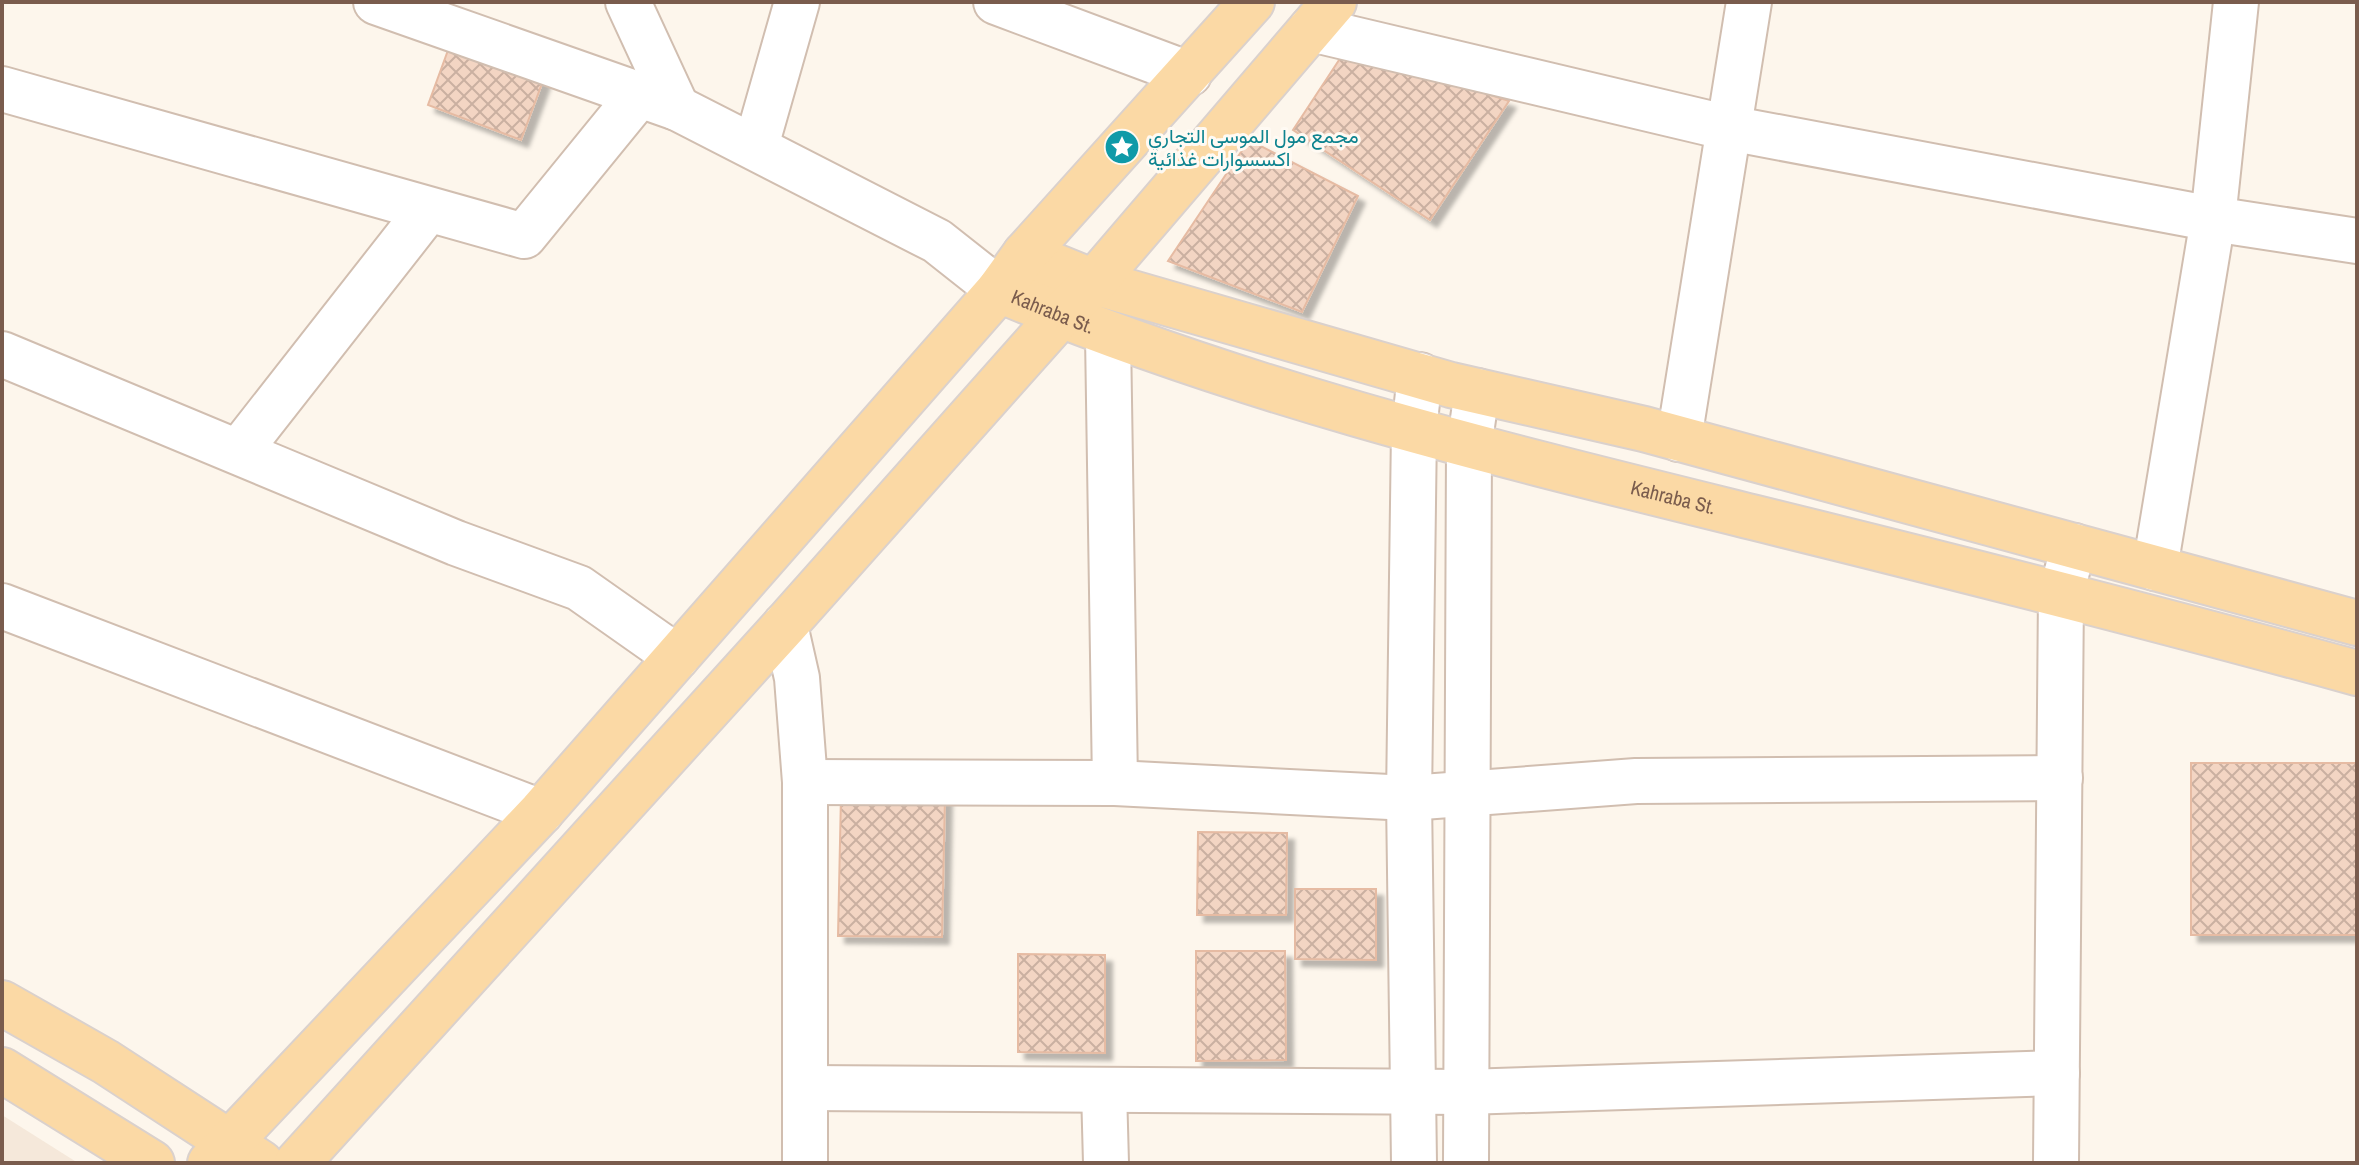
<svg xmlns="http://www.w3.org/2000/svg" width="2359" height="1165" viewBox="0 0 2359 1165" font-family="'Archivo Narrow',Vazirmatn,sans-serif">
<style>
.residential{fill:#f5e8da}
.building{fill:url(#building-cross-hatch);stroke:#e6bba3;stroke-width:2;filter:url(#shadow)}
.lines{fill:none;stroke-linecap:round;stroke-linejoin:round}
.minor-casing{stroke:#d1beb0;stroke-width:48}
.major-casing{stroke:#dad1cd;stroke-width:48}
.minor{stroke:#fff;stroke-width:44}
.major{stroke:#fbd9a5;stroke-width:44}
.labels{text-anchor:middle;stroke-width:6;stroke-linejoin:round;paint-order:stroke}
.culture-label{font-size:20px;fill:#0d838f;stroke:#fffaf3;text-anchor:start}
.street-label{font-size:20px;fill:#7a5c4d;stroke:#fffaf3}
</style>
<defs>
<pattern id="building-cross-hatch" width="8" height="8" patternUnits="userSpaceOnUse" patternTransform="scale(2)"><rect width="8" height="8" fill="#f3d5c3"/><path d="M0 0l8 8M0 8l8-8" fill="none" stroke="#cab0a1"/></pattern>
<filter id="shadow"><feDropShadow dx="7" dy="7" stdDeviation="2" flood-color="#0004"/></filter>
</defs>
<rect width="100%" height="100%" fill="#fdf6ec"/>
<polygon class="residential" points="2,1115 78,1163 2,1163"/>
<g class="building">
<polygon points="451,42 544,78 521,140 428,105"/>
<polygon points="1347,48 1509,101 1430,220 1293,130"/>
<polygon points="1249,140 1358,196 1302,312 1168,261"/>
<rect x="2191" y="763" width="166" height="172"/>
<polygon points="841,795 945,796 942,937 838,936"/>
<polygon points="1198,832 1287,833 1286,915 1197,915"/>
<polygon points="1295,889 1376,889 1376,960 1295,959"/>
<polygon points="1196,951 1285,951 1286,1060 1196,1061"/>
<polygon points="1018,954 1105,955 1105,1053 1018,1052"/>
</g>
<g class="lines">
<defs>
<g id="minor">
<polyline points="376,2 677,108 937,241 999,290"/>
<polyline points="628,2 677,108"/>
<polyline points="996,2 1189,74"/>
<polyline points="1311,29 1729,128 2213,219 2357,241"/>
<polyline points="2,89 524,236 639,95"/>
<polyline points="756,146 797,2"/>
<polyline points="1108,336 1115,783"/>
<polyline points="2,354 456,543 579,588 677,657"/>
<polyline points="1679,439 1749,2"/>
<polyline points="239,451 427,211"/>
<polyline points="2155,568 2213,219 2236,2"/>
<polyline points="2,606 541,812"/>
<polyline points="785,625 797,678 805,782 805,1163"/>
<polyline points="805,782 1115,783 1409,798 1636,781 2060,778"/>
<polyline points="805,1088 1466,1092 2057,1073"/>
<polyline points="1104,1090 1106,1163"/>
<polyline points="1414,1163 1409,798 1414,430 1420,375"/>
<polyline points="1466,1163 1469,447 1477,391"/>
<polyline points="2056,1163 2061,593 2074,546"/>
</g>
<g id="major">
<polyline points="1025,254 1094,282 1451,385 1644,429 2357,623"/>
<path id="s1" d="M 999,290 C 1241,392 1498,454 1752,517 C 1955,567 2156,618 2357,673"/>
<polyline points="2,1003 106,1062 261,1163"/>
<polyline points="2,1070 152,1163"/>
<polyline points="210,1163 541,812 999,290 1025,254 1252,2"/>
<polyline points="297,1163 785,625 1060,316 1094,282 1334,2"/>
</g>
</defs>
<use href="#minor" class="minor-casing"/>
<use href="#major" class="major-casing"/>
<use href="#minor" class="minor"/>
<use href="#major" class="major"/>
</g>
<defs>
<symbol id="sight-disc" viewBox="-11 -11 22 22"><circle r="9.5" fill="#0f9aa8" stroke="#fffaf3"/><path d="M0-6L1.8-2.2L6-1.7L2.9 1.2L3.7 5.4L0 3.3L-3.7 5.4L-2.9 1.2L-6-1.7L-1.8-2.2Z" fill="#fff"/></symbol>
</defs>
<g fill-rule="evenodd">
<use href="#sight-disc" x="1102" y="127" width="40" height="40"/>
</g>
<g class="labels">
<g class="culture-label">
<text x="1148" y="143">مجمع مول الموسى التجاري<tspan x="1148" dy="23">اكسسوارات غذائية</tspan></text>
</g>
<g class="street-label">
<text dy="7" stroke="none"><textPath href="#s1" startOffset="58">Kahraba St.</textPath></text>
<text dy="7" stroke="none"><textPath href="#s1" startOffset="706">Kahraba St.</textPath></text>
</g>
</g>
<rect width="2359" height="1165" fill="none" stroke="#7a5c4d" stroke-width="8"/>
</svg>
